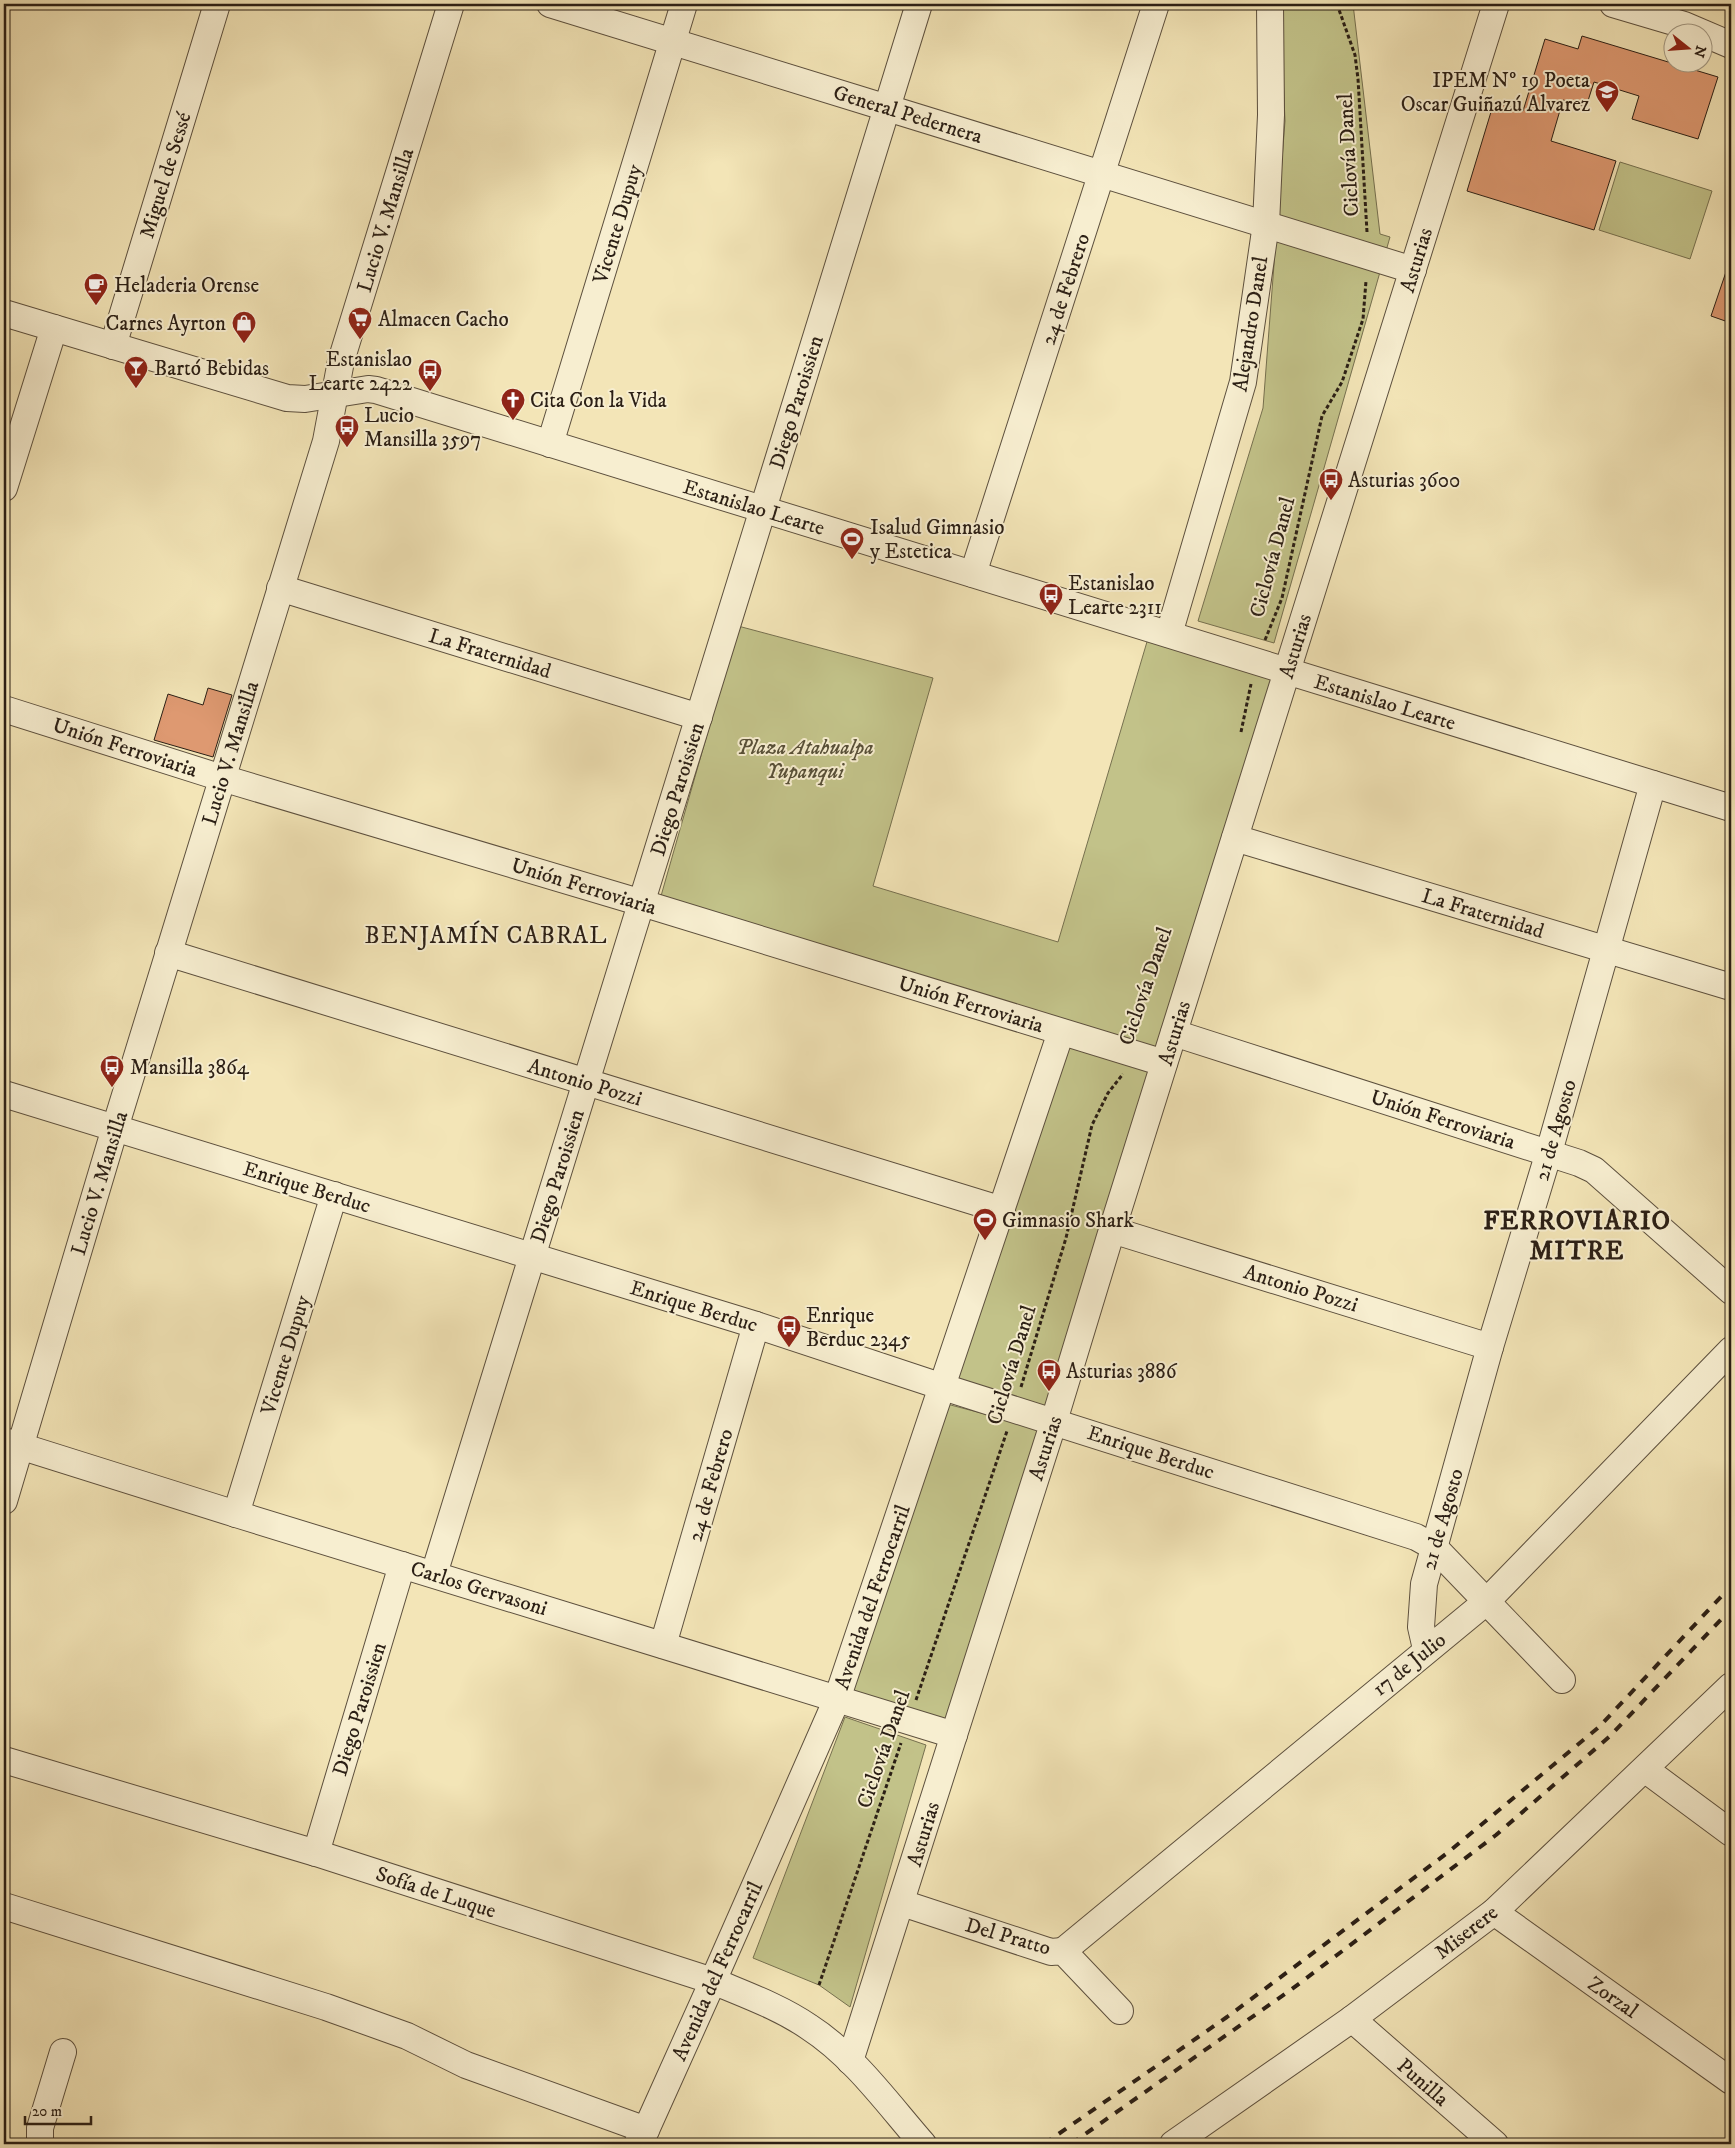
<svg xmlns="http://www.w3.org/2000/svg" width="1735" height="2148" viewBox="0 0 1735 2148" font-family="'IM FELL DW Pica',serif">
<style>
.green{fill:#c2c289;stroke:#76704f}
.building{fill:#de9971;stroke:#2b1f15}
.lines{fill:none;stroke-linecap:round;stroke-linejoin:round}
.minor-casing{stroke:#5d503e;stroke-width:28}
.path{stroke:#2b1f15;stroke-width:3;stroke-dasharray:4 2.5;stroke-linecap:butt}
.minor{stroke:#f7eed0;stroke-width:26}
.rail{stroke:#2b1f15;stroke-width:4;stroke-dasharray:9 9;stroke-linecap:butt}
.labels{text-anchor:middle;stroke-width:4;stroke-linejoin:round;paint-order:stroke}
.poi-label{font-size:21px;fill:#2b1f15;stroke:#f7eed0;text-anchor:start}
.street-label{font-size:21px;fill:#2b1f15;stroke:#f7eed0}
.park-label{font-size:21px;font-style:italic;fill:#585038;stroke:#f7eed0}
.quarter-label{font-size:24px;letter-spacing:1px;fill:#2b1f15;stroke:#f7eed0}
.district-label{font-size:26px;font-weight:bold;letter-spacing:1px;fill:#2b1f15;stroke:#f7eed0}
</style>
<rect width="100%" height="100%" fill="#f3e5b7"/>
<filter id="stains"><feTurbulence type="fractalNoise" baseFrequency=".004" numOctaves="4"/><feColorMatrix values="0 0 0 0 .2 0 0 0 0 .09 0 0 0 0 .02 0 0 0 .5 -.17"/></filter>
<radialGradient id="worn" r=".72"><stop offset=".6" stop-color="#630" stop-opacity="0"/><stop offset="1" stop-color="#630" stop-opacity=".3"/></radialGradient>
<g class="green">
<polygon points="1280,4 1353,4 1380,234 1390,237 1274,643 1198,621 1263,408 1285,121"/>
<polygon points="1620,162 1712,191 1690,259 1599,230"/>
<polygon points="738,626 933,678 873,886 1058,942 1149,635 1281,675 1161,1058 659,903"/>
<polygon points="1064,1038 1156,1067 1049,1407 951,1378"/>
<polygon points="943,1403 1042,1429 949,1724 845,1693"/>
<polygon points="845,1717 926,1745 850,2007 819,1985 753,1958"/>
</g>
<g class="building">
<polygon points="1582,36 1718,77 1698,139 1632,119 1639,96 1594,82 1586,107 1563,100 1551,141 1616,161 1594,230 1467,191 1494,102 1523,111 1545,39 1578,49"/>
<polygon points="1728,266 1731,266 1731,323 1711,316"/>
<polygon points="208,688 232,695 213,757 154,740 168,694 203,705"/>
</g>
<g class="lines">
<defs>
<g id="minor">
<polyline points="550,4 1413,270"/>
<polyline points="1613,4 1684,25 1731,45"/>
<polyline points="4,313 287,398 305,399 368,389 376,390 1731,808"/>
<polyline points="113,346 217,4"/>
<polyline points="550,444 684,4"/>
<polyline points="4,488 54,328"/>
<polyline points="973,574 1156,4"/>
<polyline points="280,588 699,717"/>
<polyline points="1169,634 1243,382 1266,224 1271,115 1270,4"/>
<polyline points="4,709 222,778 642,903 1164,1063"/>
<polyline points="1235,838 1731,987"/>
<polyline points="168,953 1002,1210"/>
<polyline points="1174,1033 1579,1163 1594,1170 1731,1291"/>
<polyline points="4,1094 756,1325 943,1387 1416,1537 1434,1547 1562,1680"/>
<polyline points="1112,1230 1490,1347"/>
<polyline points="4,1441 236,1514 954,1735"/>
<polyline points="4,1501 115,1128 326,441 341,361 451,4"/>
<polyline points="236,1514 334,1195"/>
<polyline points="434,1574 919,4"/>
<polyline points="663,1645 756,1325"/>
<polyline points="1426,1649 1421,1627 1424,1584 1490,1347 1549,1152 1653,784"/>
<path d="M 4,1760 L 316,1853 L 713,1981 C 746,1995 780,2007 809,2027 C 854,2056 888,2104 923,2144"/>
<polyline points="1646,1770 1731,1833"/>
<polyline points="316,1853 402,1565"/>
<polyline points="902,1903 1051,1952 1063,1951 1120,2011"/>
<polyline points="4,1906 326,2007 407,2036 466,2065 646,2130"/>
<polyline points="1494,1912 1731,2081"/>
<polyline points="1063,1951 1486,1602 1731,1350"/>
<polyline points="1352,2019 1495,2144"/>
<polyline points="850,2061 1054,1421 1112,1230 1496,4"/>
<polyline points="40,2144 40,2128 63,2052"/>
<polyline points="637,2144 646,2130 713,1981 837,1699 1061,1032"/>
<polyline points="1173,2144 1352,2019 1494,1912 1731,1686"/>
</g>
</defs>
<use href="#minor" class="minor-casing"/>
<g class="path">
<polyline points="1337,4 1355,55 1358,79 1367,232"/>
<polyline points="1265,640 1282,598 1322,416 1342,382 1363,319 1366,281"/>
<polyline points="1241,732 1251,684"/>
<polyline points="1021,1387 1066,1238 1092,1125 1108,1093 1123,1074"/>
<polyline points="916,1700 1007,1431"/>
<polyline points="819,1985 901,1743"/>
</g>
<use href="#minor" class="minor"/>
<g class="rail">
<polyline points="1044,2144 1227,2017 1446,1854 1599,1727 1731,1586"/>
<polyline points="1071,2144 1292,1989 1496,1835 1609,1737 1731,1609"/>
</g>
</g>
<defs>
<symbol id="school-pin" viewBox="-11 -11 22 30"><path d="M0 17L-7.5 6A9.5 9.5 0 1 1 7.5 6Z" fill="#8f2418" stroke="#f7eed0"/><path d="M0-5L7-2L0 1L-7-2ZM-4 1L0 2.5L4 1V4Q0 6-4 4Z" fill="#fff"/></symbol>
<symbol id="cafe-pin" viewBox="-11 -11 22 30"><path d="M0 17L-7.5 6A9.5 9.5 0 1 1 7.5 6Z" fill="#8f2418" stroke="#f7eed0"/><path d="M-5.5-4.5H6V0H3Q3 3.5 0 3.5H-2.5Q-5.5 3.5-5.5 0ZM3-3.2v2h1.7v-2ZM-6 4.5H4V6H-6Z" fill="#fff"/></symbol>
<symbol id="supermarket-pin" viewBox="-11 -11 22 30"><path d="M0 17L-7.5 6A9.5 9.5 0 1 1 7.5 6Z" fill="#8f2418" stroke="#f7eed0"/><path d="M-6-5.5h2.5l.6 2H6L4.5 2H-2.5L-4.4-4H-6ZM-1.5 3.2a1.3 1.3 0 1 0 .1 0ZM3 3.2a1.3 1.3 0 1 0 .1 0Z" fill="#fff"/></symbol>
<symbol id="shop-pin" viewBox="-11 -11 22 30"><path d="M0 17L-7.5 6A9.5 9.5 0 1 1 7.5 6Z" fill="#8f2418" stroke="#f7eed0"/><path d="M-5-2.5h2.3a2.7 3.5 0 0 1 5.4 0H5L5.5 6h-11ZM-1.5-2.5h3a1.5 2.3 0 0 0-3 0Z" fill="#fff"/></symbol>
<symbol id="bar-pin" viewBox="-11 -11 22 30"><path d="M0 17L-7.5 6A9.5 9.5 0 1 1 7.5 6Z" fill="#8f2418" stroke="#f7eed0"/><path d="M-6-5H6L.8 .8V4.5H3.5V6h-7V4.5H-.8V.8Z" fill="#fff"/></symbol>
<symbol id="bus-pin" viewBox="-11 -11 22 30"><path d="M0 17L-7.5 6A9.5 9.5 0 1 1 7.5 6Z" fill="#8f2418" stroke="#f7eed0"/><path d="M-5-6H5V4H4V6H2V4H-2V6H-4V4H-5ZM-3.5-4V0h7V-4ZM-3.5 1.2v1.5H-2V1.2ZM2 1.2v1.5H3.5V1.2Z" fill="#fff"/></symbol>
<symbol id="church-pin" viewBox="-11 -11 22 30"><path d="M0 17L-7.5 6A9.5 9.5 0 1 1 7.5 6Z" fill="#8f2418" stroke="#f7eed0"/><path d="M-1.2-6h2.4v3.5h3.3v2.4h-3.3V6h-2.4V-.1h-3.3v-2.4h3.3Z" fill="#fff"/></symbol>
<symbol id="stadium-pin" viewBox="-11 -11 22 30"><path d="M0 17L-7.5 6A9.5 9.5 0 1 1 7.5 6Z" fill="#8f2418" stroke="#f7eed0"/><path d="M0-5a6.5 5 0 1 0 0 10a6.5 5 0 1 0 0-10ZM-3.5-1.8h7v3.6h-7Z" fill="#fff"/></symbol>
</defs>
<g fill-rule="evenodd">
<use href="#school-pin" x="1593" y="78" width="28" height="38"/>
<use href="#cafe-pin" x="82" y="271" width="28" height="38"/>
<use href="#supermarket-pin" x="346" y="305" width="28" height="38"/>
<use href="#shop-pin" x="230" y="309" width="28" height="38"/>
<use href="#bar-pin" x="122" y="354" width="28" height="38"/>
<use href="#bus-pin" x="416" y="357" width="28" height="38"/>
<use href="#church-pin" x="499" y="386" width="28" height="38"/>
<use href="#bus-pin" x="333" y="413" width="28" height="38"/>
<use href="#bus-pin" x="1317" y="466" width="28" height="38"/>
<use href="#stadium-pin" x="838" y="525" width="28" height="38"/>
<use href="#bus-pin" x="1037" y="581" width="28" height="38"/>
<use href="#bus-pin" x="98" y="1053" width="28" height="38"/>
<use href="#stadium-pin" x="971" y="1206" width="28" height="38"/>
<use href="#bus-pin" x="775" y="1313" width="28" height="38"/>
<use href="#bus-pin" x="1035" y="1357" width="28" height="38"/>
</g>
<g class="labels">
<g class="poi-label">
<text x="1590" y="87" text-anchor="end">IPEM Nº 19 Poeta<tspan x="1590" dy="24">Oscar Guiñazú Alvarez</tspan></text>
<text x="114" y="292">Heladeria Orense</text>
<text x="378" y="326">Almacen Cacho</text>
<text x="226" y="330" text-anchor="end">Carnes Ayrton</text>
<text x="412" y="366" text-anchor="end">Estanislao<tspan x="412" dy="24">Learte 2422</tspan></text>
<text x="154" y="375">Bartó Bebidas</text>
<text x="530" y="407">Cita Con la Vida</text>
<text x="364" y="422">Lucio<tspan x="364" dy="24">Mansilla 3597</tspan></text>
<text x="1348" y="487">Asturias 3600</text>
<text x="870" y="534">Isalud Gimnasio<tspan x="870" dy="24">y Estetica</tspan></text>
<text x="1068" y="590">Estanislao<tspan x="1068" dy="24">Learte 2311</tspan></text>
<text x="130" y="1074">Mansilla 3864</text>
<text x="1002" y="1227">Gimnasio Shark</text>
<text x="806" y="1322">Enrique<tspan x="806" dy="24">Berduc 2345</tspan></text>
<text x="1066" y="1378">Asturias 3886</text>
</g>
<g class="street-label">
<text transform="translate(908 114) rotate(17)" y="7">General Pedernera</text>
<text transform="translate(1348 155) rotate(-93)" y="7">Ciclovía Danel</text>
<text transform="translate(165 175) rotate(-73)" y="7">Miguel de Sessé</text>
<text transform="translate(385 220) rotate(-73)" y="7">Lucio V. Mansilla</text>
<text transform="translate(617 224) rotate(-73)" y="7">Vicente Dupuy</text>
<text transform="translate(1416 260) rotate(-73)" y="7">Asturias</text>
<text transform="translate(1065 289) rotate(-72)" y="7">24 de Febrero</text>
<text transform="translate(1250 324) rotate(-81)" y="7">Alejandro Danel</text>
<text transform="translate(796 402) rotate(-73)" y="7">Diego Paroissien</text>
<text transform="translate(754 507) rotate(17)" y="7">Estanislao Learte</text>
<text transform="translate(1272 557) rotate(-75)" y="7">Ciclovía Danel</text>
<text transform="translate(1295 646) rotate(-73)" y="7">Asturias</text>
<text transform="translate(490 653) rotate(17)" y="7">La Fraternidad</text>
<text transform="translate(1385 702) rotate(17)" y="7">Estanislao Learte</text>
<text transform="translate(125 747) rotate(18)" y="7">Unión Ferroviaria</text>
<text transform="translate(230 753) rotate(-73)" y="7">Lucio V. Mansilla</text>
<text transform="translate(677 789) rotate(-73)" y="7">Diego Paroissien</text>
<text transform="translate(584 886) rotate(17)" y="7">Unión Ferroviaria</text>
<text transform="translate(1483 913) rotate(17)" y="7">La Fraternidad</text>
<text transform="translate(1145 986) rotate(-71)" y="7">Ciclovía Danel</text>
<text transform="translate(971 1004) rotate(17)" y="7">Unión Ferroviaria</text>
<text transform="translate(1174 1033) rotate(-73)" y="7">Asturias</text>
<text transform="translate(585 1082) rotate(17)" y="7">Antonio Pozzi</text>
<text transform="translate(1443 1119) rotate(18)" y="7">Unión Ferroviaria</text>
<text transform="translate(1555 1130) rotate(-74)" y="7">21 de Agosto</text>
<text transform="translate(557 1176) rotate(-73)" y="7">Diego Paroissien</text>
<text transform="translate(99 1183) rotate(-73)" y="7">Lucio V. Mansilla</text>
<text transform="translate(307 1187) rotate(17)" y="7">Enrique Berduc</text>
<text transform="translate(1301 1288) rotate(17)" y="7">Antonio Pozzi</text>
<text transform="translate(694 1306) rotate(17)" y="7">Enrique Berduc</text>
<text transform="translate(285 1355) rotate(-73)" y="7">Vicente Dupuy</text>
<text transform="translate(1011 1365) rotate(-73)" y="7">Ciclovía Danel</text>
<text transform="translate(1045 1448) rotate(-72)" y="7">Asturias</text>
<text transform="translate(1151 1452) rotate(18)" y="7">Enrique Berduc</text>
<text transform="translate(710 1485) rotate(-74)" y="7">24 de Febrero</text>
<text transform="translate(1442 1519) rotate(-74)" y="7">21 de Agosto</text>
<text transform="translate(479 1588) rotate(17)" y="7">Carlos Gervasoni</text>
<text transform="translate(872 1597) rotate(-71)" y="7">Avenida del Ferrocarril</text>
<text transform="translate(1409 1664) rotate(-39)" y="7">17 de Julio</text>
<text transform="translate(359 1709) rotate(-73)" y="7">Diego Paroissien</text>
<text transform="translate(883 1749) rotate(-71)" y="7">Ciclovía Danel</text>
<text transform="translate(923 1834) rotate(-73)" y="7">Asturias</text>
<text transform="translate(436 1892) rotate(18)" y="7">Sofía de Luque</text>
<text transform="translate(1466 1932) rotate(-38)" y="7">Miserere</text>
<text transform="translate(1008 1936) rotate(16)" y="7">Del Pratto</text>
<text transform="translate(717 1971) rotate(-66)" y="7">Avenida del Ferrocarril</text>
<text transform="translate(1613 1997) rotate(35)" y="7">Zorzal</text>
<text transform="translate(1423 2082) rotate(41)" y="7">Punilla</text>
</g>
<g class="park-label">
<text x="805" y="754">Plaza Atahualpa<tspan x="805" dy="24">Yupanqui</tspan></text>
</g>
<g class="quarter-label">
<text x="486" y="943">BENJAMÍN CABRAL</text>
</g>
<g class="district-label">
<text x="1577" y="1229">FERROVIARIO<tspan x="1577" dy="30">MITRE</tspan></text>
</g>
</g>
<rect width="1735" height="2148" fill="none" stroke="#f3e5b7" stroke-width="20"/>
<rect x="5" y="5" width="1725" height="2138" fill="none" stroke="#2b1f15" stroke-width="2.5"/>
<rect x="10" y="10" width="1715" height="2128" fill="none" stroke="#2b1f15"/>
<g transform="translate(1688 48) rotate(107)"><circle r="24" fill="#f7eed0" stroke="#a59b85"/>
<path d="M0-4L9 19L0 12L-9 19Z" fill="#8f2418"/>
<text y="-8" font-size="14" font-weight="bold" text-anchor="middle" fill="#2b1f15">N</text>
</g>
<path d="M25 2116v8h66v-8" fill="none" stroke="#2b1f15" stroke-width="2.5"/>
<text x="32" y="2116" font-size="15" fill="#2b1f15" stroke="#f7eed0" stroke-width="4" paint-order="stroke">20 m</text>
<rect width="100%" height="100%" filter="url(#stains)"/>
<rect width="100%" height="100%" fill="url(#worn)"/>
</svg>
